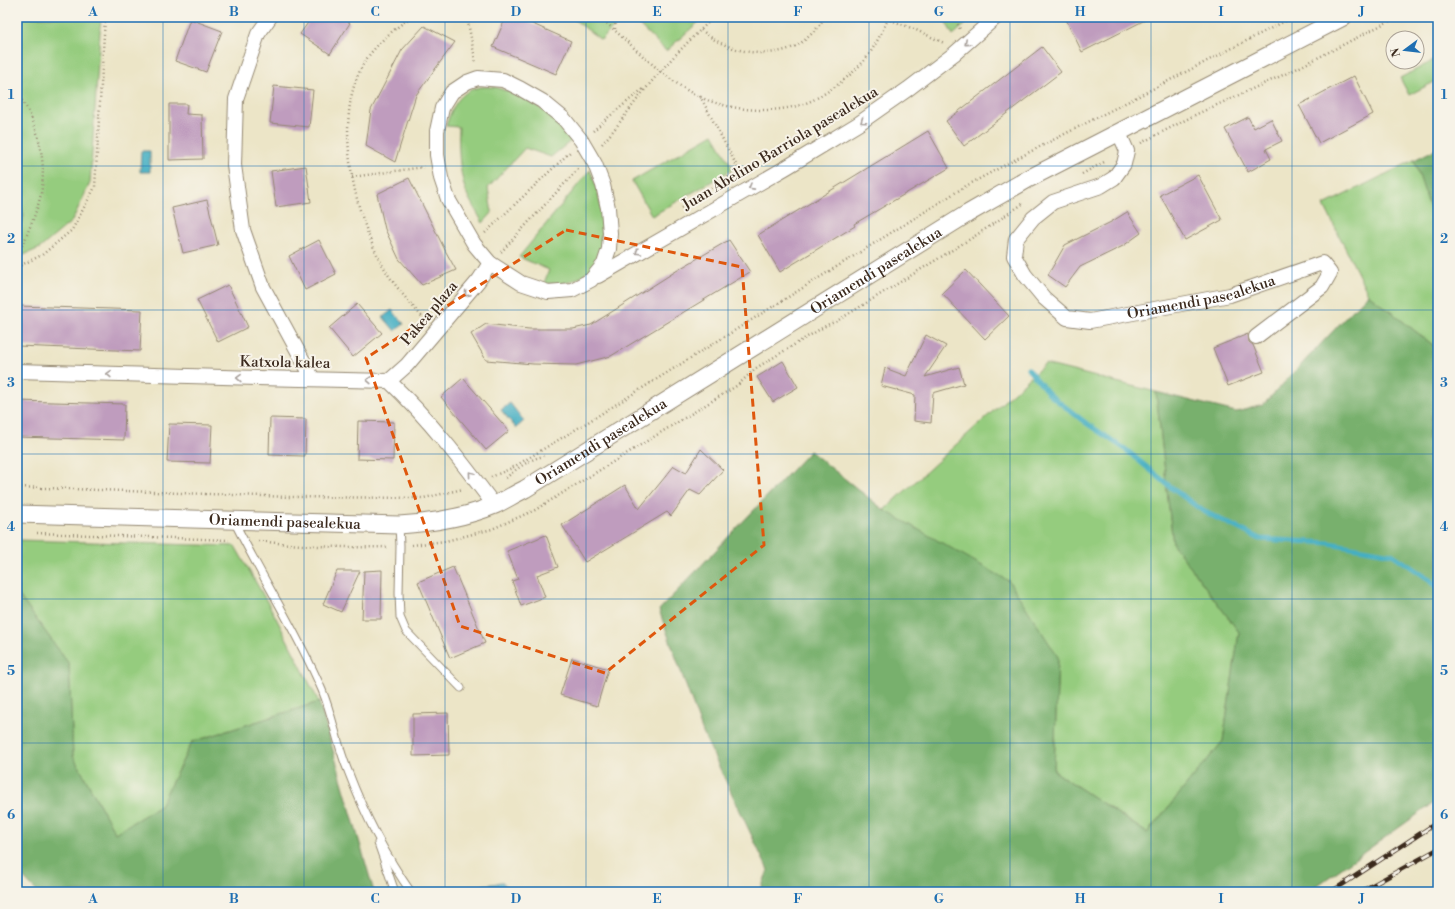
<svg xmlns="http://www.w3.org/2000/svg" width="1455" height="909" viewBox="0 0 1455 909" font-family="'Libre Bodoni',serif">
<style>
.green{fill:#95cc7e;stroke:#687b4e}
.forest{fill:#78b06d;stroke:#5a6d46}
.water{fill:#44afc3;stroke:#406c70}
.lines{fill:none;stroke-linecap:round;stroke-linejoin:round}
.stream{stroke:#44afc3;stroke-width:5}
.building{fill:#bf9cbe}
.service-casing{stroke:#948872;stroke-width:9}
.minor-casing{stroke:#948872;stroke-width:16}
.tertiary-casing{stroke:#948872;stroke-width:19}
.path{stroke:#948872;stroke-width:2.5;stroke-dasharray:1 3;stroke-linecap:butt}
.service{stroke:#fff;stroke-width:7}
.minor{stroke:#fff;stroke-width:14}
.tertiary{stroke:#fff;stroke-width:17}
.rail-casing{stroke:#3b2a1e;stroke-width:4.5}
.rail{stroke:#f7f3e8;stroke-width:3;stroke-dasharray:9;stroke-linecap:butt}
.oneway{stroke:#a79f9a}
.marked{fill:none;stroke:#df570d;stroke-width:3;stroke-dasharray:8 5;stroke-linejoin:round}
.grid{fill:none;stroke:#1f6fb2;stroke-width:1;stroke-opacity:0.55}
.labels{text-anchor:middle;stroke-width:4;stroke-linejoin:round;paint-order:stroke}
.street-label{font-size:15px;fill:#3b2a1e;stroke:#f7f3e8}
.neatline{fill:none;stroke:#1f6fb2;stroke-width:1.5}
.grid-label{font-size:13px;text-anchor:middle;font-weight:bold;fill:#1f6fb2}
</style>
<rect width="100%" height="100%" fill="#f7f3e8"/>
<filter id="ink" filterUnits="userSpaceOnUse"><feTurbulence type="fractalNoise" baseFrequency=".025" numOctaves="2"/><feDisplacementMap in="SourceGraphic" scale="8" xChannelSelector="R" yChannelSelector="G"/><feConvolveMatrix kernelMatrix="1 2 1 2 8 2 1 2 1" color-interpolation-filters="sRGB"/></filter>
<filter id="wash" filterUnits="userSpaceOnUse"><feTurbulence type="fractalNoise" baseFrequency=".012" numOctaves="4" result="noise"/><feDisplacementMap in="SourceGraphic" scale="16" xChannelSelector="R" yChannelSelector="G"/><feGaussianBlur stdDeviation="0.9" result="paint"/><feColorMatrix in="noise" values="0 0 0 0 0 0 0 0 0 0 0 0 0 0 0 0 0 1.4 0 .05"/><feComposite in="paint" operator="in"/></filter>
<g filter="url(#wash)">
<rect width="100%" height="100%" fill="#ece5c7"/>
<g class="green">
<polygon points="17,17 101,17 90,183 72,221 40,248 17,258 17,232 24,216 17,189"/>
<polygon points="571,17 624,17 601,40"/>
<polygon points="631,17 704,17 666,51"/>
<polygon points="943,17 974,17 953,35"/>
<polygon points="1438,58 1438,80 1409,95 1400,78"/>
<path d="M 495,87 L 519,95 L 551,115 L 572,140 L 551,157 L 525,148 L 488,188 L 492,213 L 483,223 C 477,212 469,201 465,189 C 459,169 458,148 459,127 L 446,126 C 451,110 458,93 476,88 C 482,86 489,87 495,87 Z"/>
<polygon points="713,134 733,169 652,216 632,181"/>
<polygon points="1414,160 1438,232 1438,349 1368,294 1324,205"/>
<polygon points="590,170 597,188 603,220 601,250 592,269 577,279 560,285 544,283 549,270 519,257"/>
<polygon points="1045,364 1156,392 1173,544 1239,632 1223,741 1147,833 1054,771 1058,657 884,510"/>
<polygon points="1438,387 1438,445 1427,440"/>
<polygon points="17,540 235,546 273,612 319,702 192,742 160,806 115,833 73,756 69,664 17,593"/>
</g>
<g class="forest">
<polygon points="1438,148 1438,232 1414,160"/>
<polygon points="17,189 24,216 17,232"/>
<polygon points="1368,294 1438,349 1438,387 1427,440 1438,445 1438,800 1308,892 760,892 768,870 703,733 659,610 810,451 884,510 1009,581 1058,657 1054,771 1147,833 1223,741 1239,632 1173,544 1156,392 1236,412 1263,405"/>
<polygon points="17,593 69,664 73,756 115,833 160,806 192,742 319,702 374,892 37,892 17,871"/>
</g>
<g class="water">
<polygon points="141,151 150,151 150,172 140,172"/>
<polygon points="392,310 404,324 395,331 383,317"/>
<polygon points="510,403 524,421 516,428 501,410"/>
<path d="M 500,882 L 503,882 L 506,888 L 504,892 L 476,892 L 476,890 C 483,882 491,886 500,882 Z"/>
</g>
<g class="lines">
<g class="stream">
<polyline points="1028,369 1050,395 1086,423 1125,449 1173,489 1203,511 1260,539 1329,543 1392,554 1430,580 1438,589"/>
<polyline points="1432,892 1438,887"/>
</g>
</g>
<g id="blocks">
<g class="building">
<polygon points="312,17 341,17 350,23 330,54 300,34"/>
<polygon points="506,17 517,17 571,41 556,74 493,47"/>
<polygon points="1065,17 1151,17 1082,52"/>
<polygon points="190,19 222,31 206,72 175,61"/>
<polygon points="424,26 455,42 416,95 395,162 366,146 371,110 402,50"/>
<polygon points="1042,47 1061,72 964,146 946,121"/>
<polygon points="1354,76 1373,114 1319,143 1299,105"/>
<polygon points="274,86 313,90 309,127 270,123"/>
<polygon points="169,104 187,104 186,114 202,115 203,159 169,160"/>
<polygon points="1248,117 1254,128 1271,119 1282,141 1266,149 1271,159 1248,172 1225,129"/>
<polygon points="928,131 949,168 854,224 855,226 780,272 758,235"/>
<polygon points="306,166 311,202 276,207 271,171"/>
<polygon points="1198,175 1222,220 1185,240 1160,195"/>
<polygon points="409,178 446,252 456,270 422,285 399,259 385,229 377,194"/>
<polygon points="207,200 218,245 183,253 172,208"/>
<polygon points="1127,212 1141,233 1123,246 1080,267 1065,287 1048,275 1065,245 1111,222"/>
<polygon points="319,240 336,274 305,290 289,256"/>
<polygon points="729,240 750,272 611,356 576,365 533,364 486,360 471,334 486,324 529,329 573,329 591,325 681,268"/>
<polygon points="966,270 1009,316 985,339 942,293"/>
<polygon points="228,285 248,327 218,342 197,300"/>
<polygon points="357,304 382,333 353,357 329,328"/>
<polygon points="18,306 142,310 140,351 18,346"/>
<polygon points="1248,334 1249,342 1253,345 1264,372 1228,386 1213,348"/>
<polygon points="926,335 946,346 925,377 959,367 964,384 933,393 931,423 914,421 915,395 881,386 885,368 906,376"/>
<polygon points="783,361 798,387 773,402 757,377"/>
<polygon points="463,378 509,431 486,450 441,397"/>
<polygon points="17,401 125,404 124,440 17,437"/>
<polygon points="270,418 306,419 305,456 269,455"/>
<polygon points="358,421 394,422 393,460 357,459"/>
<polygon points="169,424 212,425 210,463 167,462"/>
<polygon points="701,449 723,470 700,495 690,490 671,516 667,512 585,562 562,525 625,485 639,509 674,466 686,473"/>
<polygon points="546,535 558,567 537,575 545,597 521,606 512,581 518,579 507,551"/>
<polygon points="453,567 485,643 450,658 418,582"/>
<polygon points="382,570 381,619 362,619 364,571"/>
<polygon points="337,571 360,571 341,612 323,604"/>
<polygon points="572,658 608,669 597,706 560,695"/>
<polygon points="448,713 449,755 413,756 413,714"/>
</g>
</g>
</g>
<g filter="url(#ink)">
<use href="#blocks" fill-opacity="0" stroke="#948872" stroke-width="1"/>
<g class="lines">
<defs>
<g id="service">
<path d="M 234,521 C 262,578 297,631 322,690 C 333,716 337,745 348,771 C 364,813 385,855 411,892"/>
<polyline points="399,525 400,546 399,593 400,617 406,631 461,688"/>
<polyline points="378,843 395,892"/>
</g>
<g id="minor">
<polyline points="270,17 258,34 236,99 234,165 243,230 263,287 313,379"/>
<polygon points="478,78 503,80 521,89 542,101 564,119 581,140 595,164 603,185 608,208 610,233 609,249 604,264 591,280 572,290 548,292 521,283 490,263 474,244 448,199 441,178 437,155 437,131 442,108 452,92 467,82"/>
<path id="s1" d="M 1119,133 L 1127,151 L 1124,164 L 1114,178 L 1101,186 L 1053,202 L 1033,218 L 1016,239 L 1014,256 L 1025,275 L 1044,298 L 1067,318 L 1090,321 L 1230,295 L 1322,263 L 1330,273 L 1322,287 L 1256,337"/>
<polyline points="598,276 787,167 858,124 908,89 954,54 996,17"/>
<path d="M 17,371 L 257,378 L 389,381 C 428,418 462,462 494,505"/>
<polyline points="389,381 407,365 479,280 490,263"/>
</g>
<g id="tertiary">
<path id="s2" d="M 17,514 L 399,525 C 431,523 464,518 495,505 C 505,500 515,494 525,489 L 967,214 L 1028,179 L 1343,17"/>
</g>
</defs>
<use href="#service" class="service-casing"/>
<use href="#minor" class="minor-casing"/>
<use href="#tertiary" class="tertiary-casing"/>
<g class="path">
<path d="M 411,17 C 390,32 368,50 358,75 C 334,131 357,227 389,276 C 400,292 413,307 426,321"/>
<polyline points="467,17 476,64"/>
<path d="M 603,17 L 603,20 C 631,44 658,73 690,92 C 723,111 778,117 813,100 C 831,91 848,78 862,63 C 873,51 881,34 888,19"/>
<polyline points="883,17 914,29 944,43"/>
<polyline points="954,17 960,29"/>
<polyline points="615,29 616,17"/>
<path d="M 701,30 C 707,34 712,39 719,42 C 740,53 768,57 791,48 C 805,43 817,29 825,17"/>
<path d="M 17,94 C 38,119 47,161 41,194 C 38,207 33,220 28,232 C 25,240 22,247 17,254"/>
<polyline points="593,131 605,120 644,88"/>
<polyline points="1141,143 1197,114 1294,70 1397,17"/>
<path d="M 602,144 C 619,125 632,105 648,86 C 668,61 691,39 714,17"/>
<polyline points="1082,174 1106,161"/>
<polyline points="352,177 424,167"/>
<polyline points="681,208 739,170 700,96"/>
<polyline points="485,233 570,152"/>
<polyline points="501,252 579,168"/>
<polyline points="17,267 42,255 72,230 95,187 105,17"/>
<polyline points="491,477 512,468 588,422 966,186 1018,158 1293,17"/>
<path d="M 506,478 C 516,469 531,458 544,456"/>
<polyline points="17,487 290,497 424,498 463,489"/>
<polyline points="37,533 229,540"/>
<path d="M 258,541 C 302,546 345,548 389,547"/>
<polyline points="412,545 446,541 492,529 535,510 738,385 756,368 827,325 837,321 975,236 1024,203"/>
</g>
<use href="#service" class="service"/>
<use href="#minor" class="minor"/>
<use href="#tertiary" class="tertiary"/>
<defs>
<g id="rail">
<polyline points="1331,892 1438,822"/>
<polyline points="1360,892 1438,849"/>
</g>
</defs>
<use href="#rail" class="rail-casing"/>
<use href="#rail" class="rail"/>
</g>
<defs><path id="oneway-chevron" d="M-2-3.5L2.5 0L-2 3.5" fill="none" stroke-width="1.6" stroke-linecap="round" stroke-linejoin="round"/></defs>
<g class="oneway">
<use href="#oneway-chevron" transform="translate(967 43) rotate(139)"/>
<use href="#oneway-chevron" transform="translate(863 121) rotate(145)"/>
<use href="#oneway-chevron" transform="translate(751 187) rotate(151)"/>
<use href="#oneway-chevron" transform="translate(638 252) rotate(149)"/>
<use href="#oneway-chevron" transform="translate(467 294) rotate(130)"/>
<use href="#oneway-chevron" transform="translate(109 374) rotate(-178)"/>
<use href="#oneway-chevron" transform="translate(239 378) rotate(-178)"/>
<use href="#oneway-chevron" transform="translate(369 380) rotate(-178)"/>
<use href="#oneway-chevron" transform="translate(471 474) rotate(-130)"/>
</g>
</g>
<path class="marked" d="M 566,230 L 742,267 L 764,545 L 605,673 L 460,626 L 366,358 Z"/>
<path class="grid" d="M 163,17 L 163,892M 304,17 L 304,892M 445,17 L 445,892M 586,17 L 586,892M 728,17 L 728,892M 869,17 L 869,892M 1010,17 L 1010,892M 1151,17 L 1151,892M 1292,17 L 1292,892M 17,166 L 1438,166M 17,310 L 1438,310M 17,454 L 1438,454M 17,599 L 1438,599M 17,743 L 1438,743"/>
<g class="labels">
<g class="street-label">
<text transform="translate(780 148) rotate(-31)" y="5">Juan Abelino Barriola pasealekua</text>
<text dy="5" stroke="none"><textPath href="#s2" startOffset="928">Oriamendi pasealekua</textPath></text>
<text dy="5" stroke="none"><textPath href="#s1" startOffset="405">Oriamendi pasealekua</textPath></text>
<text transform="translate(429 313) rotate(-50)" y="5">Pakea plaza</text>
<text transform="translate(285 362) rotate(1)" y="5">Katxola kalea</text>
<text dy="5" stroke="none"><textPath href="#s2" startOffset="604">Oriamendi pasealekua</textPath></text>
<text dy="5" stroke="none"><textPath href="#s2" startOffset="268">Oriamendi pasealekua</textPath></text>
</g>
</g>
<rect width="1455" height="909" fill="none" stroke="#f7f3e8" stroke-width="44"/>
<g transform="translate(1405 50) rotate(255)"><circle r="19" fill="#f7f3e8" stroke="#aca397"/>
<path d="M0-3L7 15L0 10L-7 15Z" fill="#1f6fb2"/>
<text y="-6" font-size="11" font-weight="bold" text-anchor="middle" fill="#3b2a1e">N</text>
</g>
<rect x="22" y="22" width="1411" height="865" class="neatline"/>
<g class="grid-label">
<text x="93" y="16">A</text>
<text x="234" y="16">B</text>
<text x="375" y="16">C</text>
<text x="516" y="16">D</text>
<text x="657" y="16">E</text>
<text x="798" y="16">F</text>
<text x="939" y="16">G</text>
<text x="1080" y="16">H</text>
<text x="1221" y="16">I</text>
<text x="1362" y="16">J</text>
<text x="11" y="99">1</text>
<text x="1444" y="99">1</text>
<text x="11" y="243">2</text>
<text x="1444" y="243">2</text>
<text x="11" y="387">3</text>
<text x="1444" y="387">3</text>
<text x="11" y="531">4</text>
<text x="1444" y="531">4</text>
<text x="11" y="675">5</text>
<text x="1444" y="675">5</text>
<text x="11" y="819">6</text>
<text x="1444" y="819">6</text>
<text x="93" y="903">A</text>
<text x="234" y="903">B</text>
<text x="375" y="903">C</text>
<text x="516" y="903">D</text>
<text x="657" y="903">E</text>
<text x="798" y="903">F</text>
<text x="939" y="903">G</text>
<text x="1080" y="903">H</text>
<text x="1221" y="903">I</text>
<text x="1362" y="903">J</text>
</g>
</svg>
